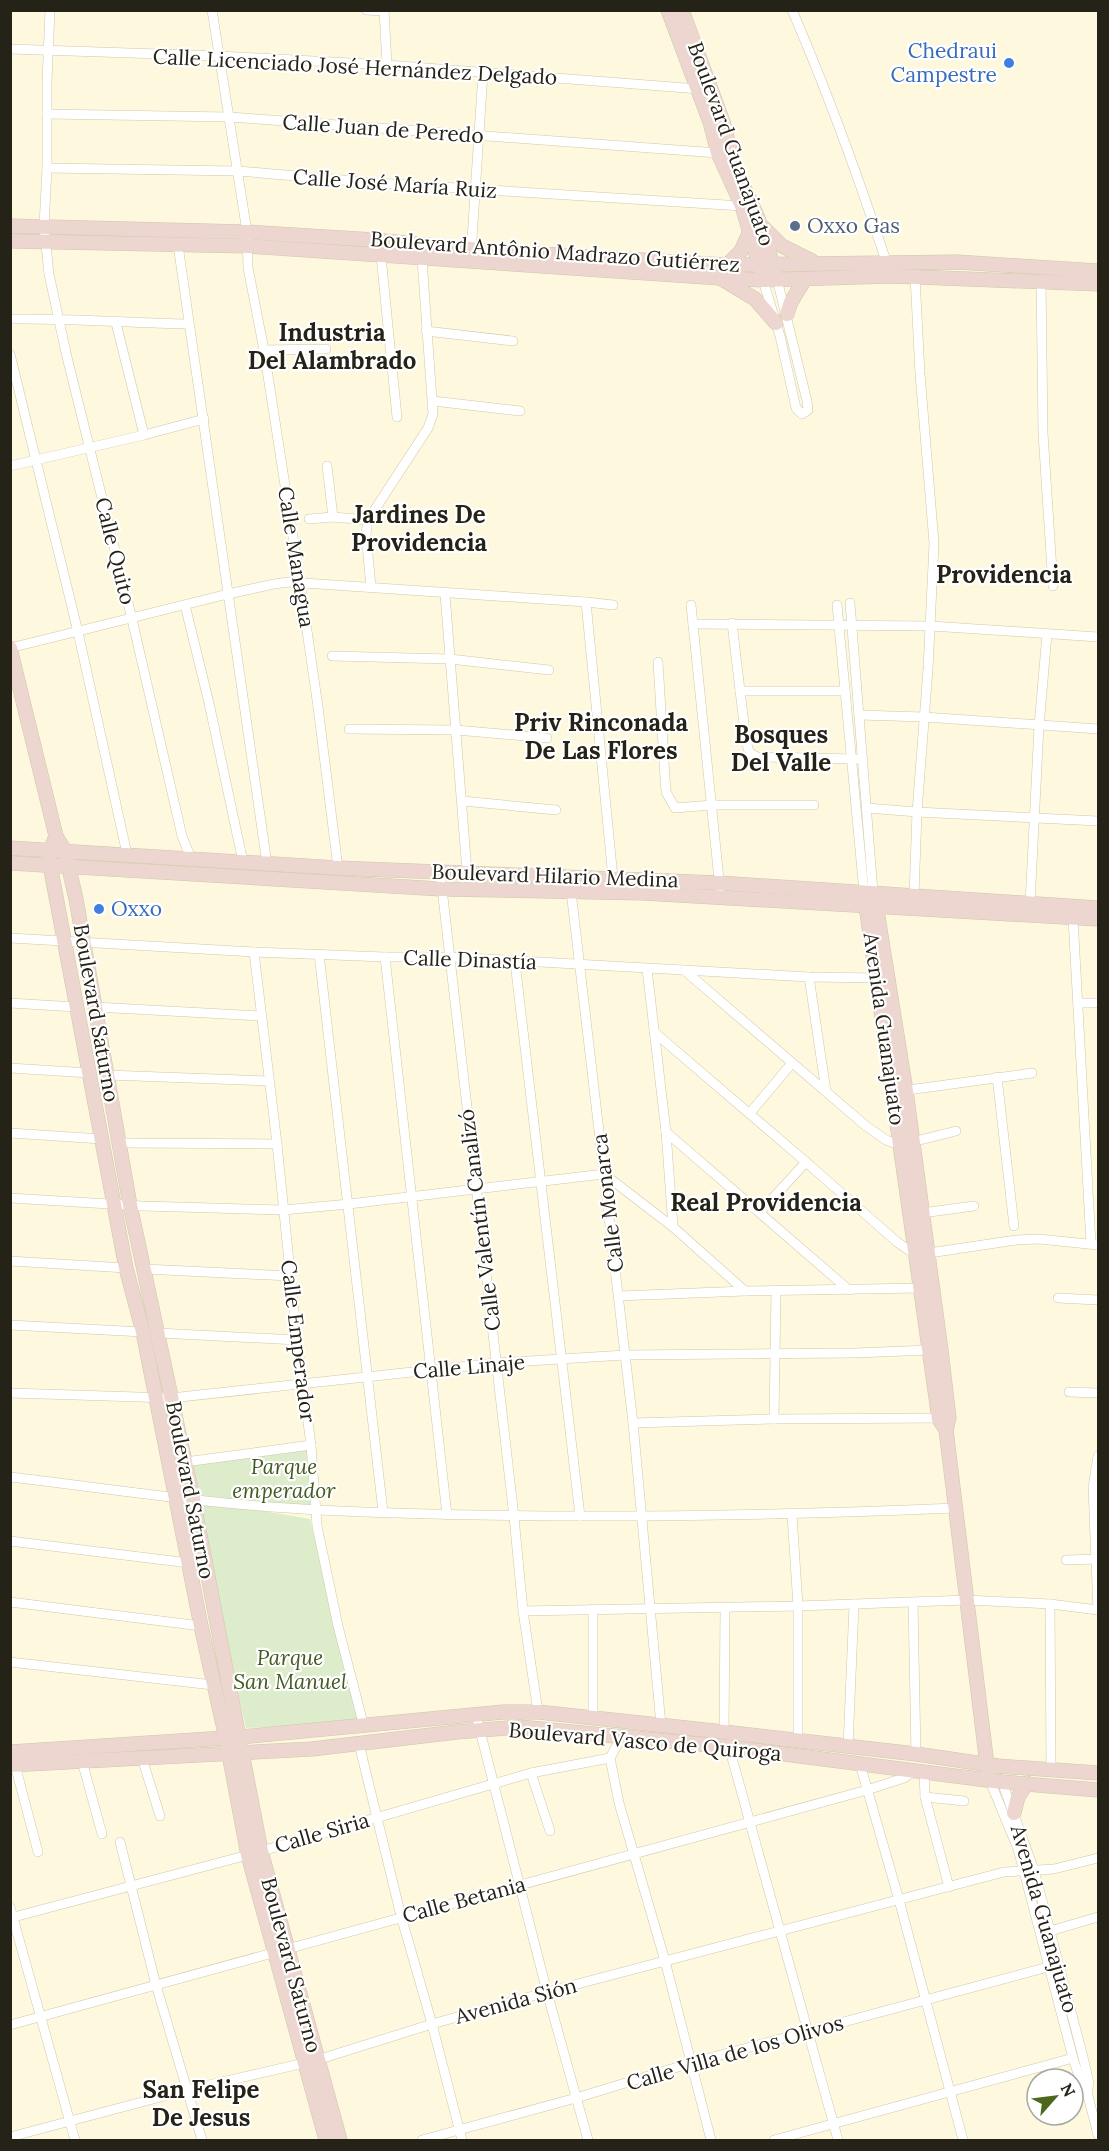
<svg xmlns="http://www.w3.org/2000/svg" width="1109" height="2151" viewBox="0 0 1109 2151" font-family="Lora,serif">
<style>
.park{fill:#ddeccb}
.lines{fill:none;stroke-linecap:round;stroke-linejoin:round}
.street-casing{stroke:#cfc8aa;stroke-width:10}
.secondary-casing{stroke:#cfc8aa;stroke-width:15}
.street{stroke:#fff;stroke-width:9}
.secondary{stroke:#ecd6cf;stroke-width:14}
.shop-dot{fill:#3f7fe0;stroke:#fff;stroke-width:2}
.service-dot{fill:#5c6f8a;stroke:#fff;stroke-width:2}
.labels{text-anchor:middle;stroke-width:4.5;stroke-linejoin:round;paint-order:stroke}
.shop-label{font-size:21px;fill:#366cbe;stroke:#fff;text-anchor:end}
.street-label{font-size:21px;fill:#252217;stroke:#fff}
.service-label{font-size:21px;fill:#4e5e75;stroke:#fff;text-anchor:start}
.park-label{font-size:21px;font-style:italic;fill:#445a22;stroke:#fff}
.quarter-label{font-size:24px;font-weight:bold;fill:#252217;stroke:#fff}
</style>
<rect width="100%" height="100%" fill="#fef8df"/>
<polygon class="park" points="311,1445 316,1510 204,1501 310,1519 360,1723 246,1728 185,1462"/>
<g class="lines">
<defs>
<g id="street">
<polyline points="50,10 47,81 47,168 44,226 49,274 66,353 132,619 182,836 191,859"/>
<polyline points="212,10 247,232 248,268 264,350 300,582 318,707 338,868"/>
<polyline points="366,10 384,11"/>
<polyline points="384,10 387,65"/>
<path d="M 792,10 C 828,93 858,176 886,261"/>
<polyline points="10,49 220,56 387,65 699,89"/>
<polyline points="47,114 230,117 718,153"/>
<polyline points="47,168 238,171 377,183 742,206"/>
<polyline points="178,245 267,864"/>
<polyline points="471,254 483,73"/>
<polyline points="381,256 397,417"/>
<polyline points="763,280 780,336 796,408 802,414 808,410 807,401 777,279"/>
<polyline points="1041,281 1043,433 1053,586"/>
<path d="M 10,319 C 70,318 129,323 189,324"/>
<polyline points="116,323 144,435"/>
<polyline points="426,331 513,341"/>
<polyline points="264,350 326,349"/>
<polyline points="10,354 78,632 127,854"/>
<polyline points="433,401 520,411"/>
<polyline points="10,466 144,435 204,419"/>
<polyline points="327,466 333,517"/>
<polyline points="309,519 333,517 368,520"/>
<polyline points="371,587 366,534 368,520 428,428 433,414 422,259"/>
<polyline points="445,594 467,872"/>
<polyline points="586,602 613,878"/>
<polyline points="850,603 873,892"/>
<polyline points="185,605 209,703 243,862"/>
<polyline points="691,605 720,889"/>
<polyline points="837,605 864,892"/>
<polyline points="732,623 746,741 749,752 757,757 857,759"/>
<polyline points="693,624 931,626 1098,637"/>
<polyline points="10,648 228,594 274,584 289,582 586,602 613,605"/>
<polyline points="332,656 450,659 549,670"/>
<polyline points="658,662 665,778 666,792 675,808 712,805 814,805"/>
<polyline points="740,691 845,691"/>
<polyline points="859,715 924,717 1098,729"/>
<polyline points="349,729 456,730 547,738"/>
<polyline points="462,801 556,810"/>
<polyline points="867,808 917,812 1098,821"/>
<polyline points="440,871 514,1517 523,1611 538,1712"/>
<polyline points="571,891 633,1423 661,1725"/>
<polyline points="914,896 917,812 928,669 934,543 920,374 915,276"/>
<polyline points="1030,904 1039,726 1047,634"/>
<polyline points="1073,918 1091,1244"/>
<polyline points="10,938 254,952 385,957 450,957 809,977 876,978"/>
<polyline points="254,952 277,1144 297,1340 311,1445 317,1526 338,1626 364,1727"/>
<polyline points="319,954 383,1512"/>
<polyline points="385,957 447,1515"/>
<polyline points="515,962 580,1516"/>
<polyline points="647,969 666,1132 673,1227"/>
<polyline points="684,970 866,1126 886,1140 900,1145 956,1131"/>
<polyline points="809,977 826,1091"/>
<polyline points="10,1003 76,1007"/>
<polyline points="1079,1003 1098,1003"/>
<polyline points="95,1007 261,1016"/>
<polyline points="654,1032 806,1162 897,1242 916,1255 1016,1240 1039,1239 1098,1245"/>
<polyline points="10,1068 89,1073"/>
<polyline points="108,1075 268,1081"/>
<polyline points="997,1077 1014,1226"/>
<polyline points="901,1091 1032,1073"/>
<polyline points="750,1113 792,1063"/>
<polyline points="666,1132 849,1290"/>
<polyline points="10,1133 102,1139"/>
<polyline points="120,1143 277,1144"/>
<polyline points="10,1198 142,1206 283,1210 349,1204 604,1174 673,1227 745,1291"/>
<polyline points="760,1212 806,1162"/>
<polyline points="922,1213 974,1206"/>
<polyline points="10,1261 126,1268"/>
<polyline points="144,1269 290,1276"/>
<polyline points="619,1296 745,1291 921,1288"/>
<polyline points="1058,1298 1098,1300"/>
<polyline points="10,1325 143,1332"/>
<polyline points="158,1333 297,1340"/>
<polyline points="1069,1392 1098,1393"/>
<polyline points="10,1393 171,1398 496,1363 625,1355 855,1353 930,1350"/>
<polyline points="774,1419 776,1291"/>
<polyline points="633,1423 774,1419 944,1418"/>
<polyline points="185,1462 311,1445"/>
<path d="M 10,1477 C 112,1489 215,1505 318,1510 C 530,1520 742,1517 955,1508"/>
<polyline points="792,1515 798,1606 798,1741"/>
<polyline points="10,1541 189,1563"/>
<polyline points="1066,1560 1098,1559"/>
<polyline points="10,1602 201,1626"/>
<polyline points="913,1603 916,1754"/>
<polyline points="1050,1604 1051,1768"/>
<polyline points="593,1609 593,1718"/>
<polyline points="1098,1610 1093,1487 1098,1456"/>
<polyline points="523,1611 798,1606 967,1600 1050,1604 1098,1610"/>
<polyline points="10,1662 213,1685"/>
<polyline points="476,1715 547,1992 588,2140"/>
<polyline points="724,1732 725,1608"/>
<polyline points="359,1744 401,1916 432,2024 462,2140"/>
<polyline points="729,1747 838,2140"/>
<polyline points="848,1747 854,1604"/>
<polyline points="142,1758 160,1816"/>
<polyline points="610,1758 619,1803 665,1961 711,2140"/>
<polyline points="82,1761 102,1834"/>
<polyline points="860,1764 899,1900 963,2140"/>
<polyline points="15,1765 38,1852"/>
<polyline points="924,1771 925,1797 949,1887"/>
<polyline points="531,1773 550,1831"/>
<polyline points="990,1781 1018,1849 1073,2058 1081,2083 1087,2092 1098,2135"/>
<polyline points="1002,1782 1034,1870 1083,2057 1089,2083 1087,2092"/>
<polyline points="925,1797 964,1801"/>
<polyline points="120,1842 156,1985 202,2140"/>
<polyline points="10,1907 75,2140"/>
<polyline points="10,1918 248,1855 531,1773 610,1758 622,1736"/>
<polyline points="1050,1931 1098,1917"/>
<polyline points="10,2025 867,1790 904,1778 916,1770"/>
<polyline points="10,2137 187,2090 317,2060 432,2024 547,1992 1004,1872 1054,1869 1098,1858"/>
<polyline points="422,2140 576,2098 691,2063 1048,1967"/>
<polyline points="774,2140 1073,2058"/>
</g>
<g id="secondary">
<polyline points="668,10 710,122 718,153 742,206 761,271"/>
<polyline points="682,10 723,122 735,168 758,218 775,271"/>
<polyline points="10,226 247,232 375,240 491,251 727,265 957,262 1098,271"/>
<polyline points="764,228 782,246 812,261"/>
<polyline points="10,241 247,246 720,278 763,280 891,276 1098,284"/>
<polyline points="727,265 741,251 750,231"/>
<polyline points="722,279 755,299 776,323"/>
<polyline points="787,314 791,302 805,279"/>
<polyline points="10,648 56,836 65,851 76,899 130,1205 193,1499 261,1851 340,2140"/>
<polyline points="56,836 50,851 50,865 126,1268 143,1332 201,1626 226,1738 248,1855 326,2140"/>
<polyline points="10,848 338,868 720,883 1098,908"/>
<polyline points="10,863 441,889 643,893 1098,919"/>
<polyline points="875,898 906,1091 941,1350 949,1418 946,1430 988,1773"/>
<polyline points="865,899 939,1419 946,1430"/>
<polyline points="10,1752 240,1737 503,1712 538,1712 724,1732 916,1754 998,1766 1098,1773"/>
<polyline points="10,1765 312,1749 457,1732 520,1727 729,1747 1002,1782 1098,1790"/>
<polyline points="1014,1813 1018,1797 1027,1783"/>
</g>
</defs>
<use href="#street" class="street-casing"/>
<use href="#secondary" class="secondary-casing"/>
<use href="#street" class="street"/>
<use href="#secondary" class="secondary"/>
</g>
<g class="shop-dot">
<circle cx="1009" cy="63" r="6"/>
<circle cx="99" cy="909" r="6"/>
</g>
<circle class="service-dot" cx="795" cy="226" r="6"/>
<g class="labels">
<g class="shop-label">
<text x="997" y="58">Chedraui<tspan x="997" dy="24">Campestre</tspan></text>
<text x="111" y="916" text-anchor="start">Oxxo</text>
</g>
<g class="street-label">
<text transform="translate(355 67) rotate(3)" y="7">Calle Licenciado José Hernández Delgado</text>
<text transform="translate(383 129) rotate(4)" y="7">Calle Juan de Peredo</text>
<text transform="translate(731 144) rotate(70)" y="7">Boulevard Guanajuato</text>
<text transform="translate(395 184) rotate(4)" y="7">Calle José María Ruiz</text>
<text transform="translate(555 252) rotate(4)" y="7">Boulevard Antônio Madrazo Gutiérrez</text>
<text transform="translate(115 551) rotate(76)" y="7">Calle Quito</text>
<text transform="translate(296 557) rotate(81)" y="7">Calle Managua</text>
<text transform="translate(555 876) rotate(2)" y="7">Boulevard Hilario Medina</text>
<text transform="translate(470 960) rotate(2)" y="7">Calle Dinastía</text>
<text transform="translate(96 1013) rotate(80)" y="7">Boulevard Saturno</text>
<text transform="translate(884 1029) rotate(82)" y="7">Avenida Guanajuato</text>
<text transform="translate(608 1203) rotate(-97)" y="7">Calle Monarca</text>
<text transform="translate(480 1220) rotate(-97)" y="7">Calle Valentín Canalizó</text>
<text transform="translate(298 1341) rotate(83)" y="7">Calle Emperador</text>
<text transform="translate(469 1367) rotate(-5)" y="7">Calle Linaje</text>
<text transform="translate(190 1490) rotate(79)" y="7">Boulevard Saturno</text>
<text transform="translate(645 1742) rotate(5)" y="7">Boulevard Vasco de Quiroga</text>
<text transform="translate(322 1833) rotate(-16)" y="7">Calle Siria</text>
<text transform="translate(464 1900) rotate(-15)" y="7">Calle Betania</text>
<text transform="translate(1044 1919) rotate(74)" y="7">Avenida Guanajuato</text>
<text transform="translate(291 1965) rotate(75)" y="7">Boulevard Saturno</text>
<text transform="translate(516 2001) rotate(-15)" y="7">Avenida Sión</text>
<text transform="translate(735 2053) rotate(-16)" y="7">Calle Villa de los Olivos</text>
</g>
<g class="service-label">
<text x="807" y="233">Oxxo Gas</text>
</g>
<g class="park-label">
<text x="284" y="1474">Parque<tspan x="284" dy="24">emperador</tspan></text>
<text x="290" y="1665">Parque<tspan x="290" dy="24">San Manuel</tspan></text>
</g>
<g class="quarter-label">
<text x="332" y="341">Industria<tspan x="332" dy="28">Del Alambrado</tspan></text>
<text x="419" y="523">Jardines De<tspan x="419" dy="28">Providencia</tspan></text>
<text x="1004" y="583">Providencia</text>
<text x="601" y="731">Priv Rinconada<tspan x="601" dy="28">De Las Flores</tspan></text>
<text x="781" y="743">Bosques<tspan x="781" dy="28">Del Valle</tspan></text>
<text x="766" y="1211">Real Providencia</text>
<text x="201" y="2098">San Felipe<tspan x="201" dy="28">De Jesus</tspan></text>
</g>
</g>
<rect width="1109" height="2151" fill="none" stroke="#252217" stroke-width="24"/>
<g transform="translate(1055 2097) rotate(62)"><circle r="28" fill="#ffffff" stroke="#a8a7a2" stroke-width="1.5"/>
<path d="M0-4.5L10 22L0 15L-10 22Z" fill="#4d681b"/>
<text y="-9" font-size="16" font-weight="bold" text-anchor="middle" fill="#252217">N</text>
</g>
</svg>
